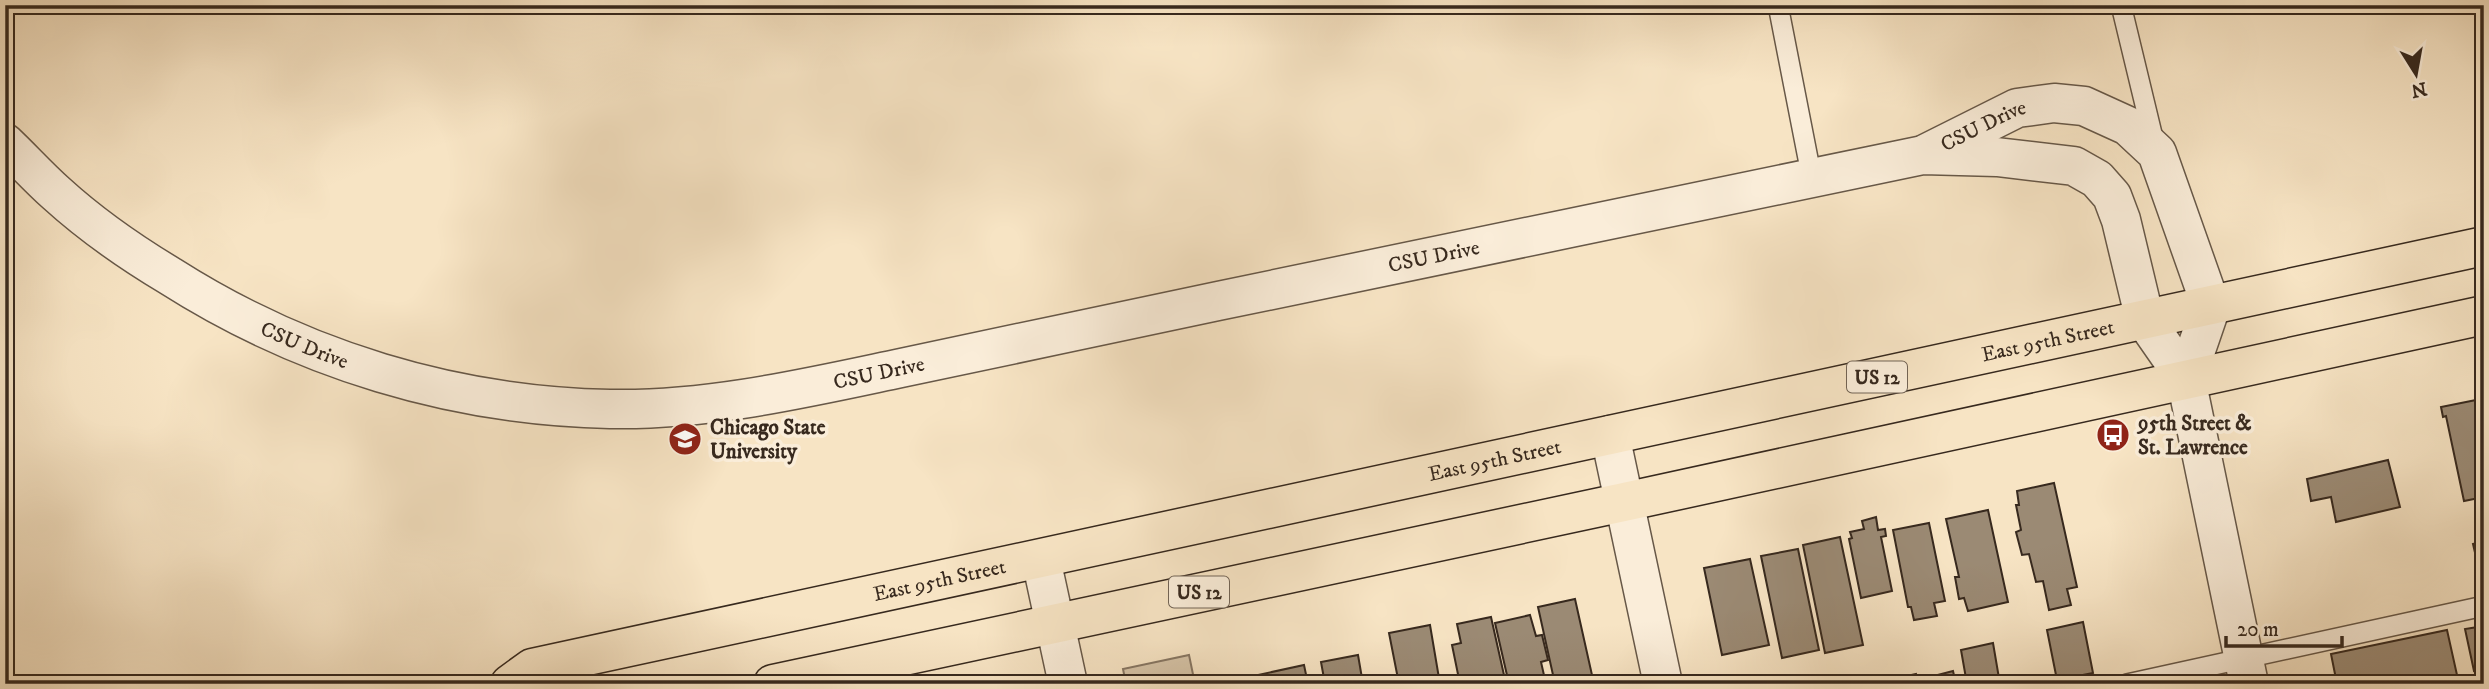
<svg xmlns="http://www.w3.org/2000/svg" width="2489" height="689" viewBox="0 0 2489 689" font-family="'IM FELL DW Pica',serif">
<style>
.green{fill:#d6c4a8;stroke:#867663;stroke-width:2}
.building{fill:#9b8a74;stroke:#37291e;stroke-width:2}
.lines{fill:none;stroke-linecap:round;stroke-linejoin:round}
.service-casing{stroke:#675848;stroke-width:22}
.minor-casing{stroke:#675848;stroke-width:41}
.tertiary-casing{stroke:#675848;stroke-width:41}
.primary-casing{stroke:#37291e;stroke-width:41}
.service{stroke:#faedd9;stroke-width:19}
.minor{stroke:#faedd9;stroke-width:38}
.tertiary{stroke:#faedd9;stroke-width:38}
.primary{stroke:#f7e4c4;stroke-width:38}
.labels{text-anchor:middle;stroke-width:7;stroke-linejoin:round;paint-order:stroke}
.shield{fill:#faedd9;stroke:#726456;stroke-width:2}
.shield-label{font-size:19px;font-weight:bold;fill:#37291e}
.street-label{font-size:21px;fill:#37291e;stroke:#faedd9}
.poi-label{font-size:21px;font-weight:bold;fill:#37291e;stroke:#faedd9;text-anchor:start}
</style>
<rect width="100%" height="100%" fill="#f7e4c4"/>
<filter id="stains"><feTurbulence type="fractalNoise" baseFrequency=".00286" numOctaves="4"/><feColorMatrix values="0 0 0 0 .2 0 0 0 0 .09 0 0 0 0 .02 0 0 0 .5 -.17"/></filter>
<radialGradient id="worn" r=".72"><stop offset=".6" stop-color="#630" stop-opacity="0"/><stop offset="1" stop-color="#630" stop-opacity=".3"/></radialGradient>
<polygon class="green" points="1189,655 1195,684 1126,684 1123,669"/>
<g class="building">
<polygon points="2481,399 2484,426 2484,497 2464,501 2446,416 2443,417 2441,407"/>
<polygon points="2388,460 2400,507 2336,522 2331,497 2311,501 2307,479"/>
<polygon points="2054,483 2077,587 2067,589 2071,605 2049,610 2043,581 2036,582 2029,554 2022,555 2016,532 2021,530 2016,505 2019,505 2017,491"/>
<polygon points="1988,510 2008,602 1968,611 1964,598 1959,599 1955,577 1959,577 1946,519"/>
<polygon points="1876,517 1878,530 1885,529 1886,536 1881,537 1892,591 1861,598 1849,539 1852,538 1850,532 1864,529 1862,521"/>
<polygon points="1929,523 1945,601 1934,603 1937,616 1914,620 1911,607 1908,607 1893,530"/>
<polygon points="1840,537 1863,645 1825,653 1803,545"/>
<polygon points="2484,541 2484,583 2482,583 2473,544"/>
<polygon points="1798,549 1819,650 1782,658 1761,556"/>
<polygon points="1750,559 1769,645 1722,655 1704,568"/>
<polygon points="1575,599 1594,684 1555,684 1538,607"/>
<polygon points="1530,615 1536,636 1542,635 1548,660 1541,662 1546,684 1509,684 1495,623"/>
<polygon points="1491,617 1506,684 1460,684 1452,645 1461,643 1457,624"/>
<polygon points="2083,622 2093,673 2057,680 2047,630"/>
<polygon points="1430,625 1440,684 1399,684 1389,633"/>
<polygon points="2484,626 2484,669 2474,671 2465,629"/>
<polygon points="2447,630 2457,675 2414,684 2337,684 2331,654"/>
<polygon points="1993,643 2000,684 1967,684 1961,650"/>
<polygon points="1358,655 1363,684 1325,684 1321,662"/>
<polygon points="1304,665 1308,684 1260,684 1258,675"/>
<polygon points="1953,671 1956,684 1927,684 1926,678"/>
<polygon points="1916,674 1918,684 1884,684 1884,681"/>
<polygon points="1250,679 1251,684 1227,684"/>
</g>
<g class="lines">
<defs>
<g id="service">
<polyline points="1778,5 1812,179"/>
<polyline points="2121,5 2154,142"/>
<polyline points="2127,684 2484,606"/>
</g>
<g id="minor">
<polyline points="1610,435 1663,684"/>
<polyline points="1041,559 1068,684"/>
</g>
<g id="tertiary">
<path id="s1" d="M 5,143 C 22,159 38,177 56,193 C 90,224 130,252 170,276 C 302,360 454,406 610,409 C 708,411 806,388 901,368 C 1007,346 1112,323 1218,301 C 1453,251 1688,205 1923,155 L 1997,157 L 2074,166 L 2097,179 L 2112,196 L 2121,220 L 2145,320 L 2186,379 L 2249,684"/>
<path id="s2" d="M 1927,153 L 2017,108 L 2054,103 L 2084,106 L 2128,126 L 2157,153 L 2211,306 L 2186,379"/>
</g>
<g id="primary">
<path id="s3" d="M 510,684 L 532,668 L 2484,246"/>
<polyline points="773,684 1624,502 2484,315"/>
</g>
</defs>
<use href="#service" class="service-casing"/>
<use href="#minor" class="minor-casing"/>
<use href="#tertiary" class="tertiary-casing"/>
<use href="#primary" class="primary-casing"/>
<use href="#service" class="service"/>
<use href="#minor" class="minor"/>
<use href="#tertiary" class="tertiary"/>
<use href="#primary" class="primary"/>
</g>
<defs>
<symbol id="bus-disc" viewBox="-11 -11 22 22"><circle r="9.5" fill="#8f2418" stroke="#faedd9"/><path d="M-5-6H5V4H4V6H2V4H-2V6H-4V4H-5ZM-3.5-4V0h7V-4ZM-3.5 1.2v1.5H-2V1.2ZM2 1.2v1.5H3.5V1.2Z" fill="#fff"/></symbol>
<symbol id="university-disc" viewBox="-11 -11 22 22"><circle r="9.5" fill="#8f2418" stroke="#faedd9"/><path d="M0-5L7-2L0 1L-7-2ZM-4 1L0 2.5L4 1V4Q0 6-4 4Z" fill="#fff"/></symbol>
</defs>
<g fill-rule="evenodd">
<use href="#bus-disc" x="2094" y="416" width="38" height="38"/>
<use href="#university-disc" x="666" y="420" width="38" height="38"/>
</g>
<g class="labels">
<g class="shield">
<rect x="1847" y="361.5" width="60" height="31" rx="5"/>
<rect x="1169" y="576.5" width="60" height="31" rx="5"/>
</g>
<g class="shield-label">
<text x="1877" y="384">US 12</text>
<text x="1199" y="599">US 12</text>
</g>
<g class="street-label">
<text dy="7" stroke="none"><textPath href="#s2" startOffset="63">CSU Drive</textPath></text>
<text dy="7" stroke="none"><textPath href="#s1" startOffset="1517">CSU Drive</textPath></text>
<text dy="7" stroke="none"><textPath href="#s3" startOffset="1578">East 95th Street</textPath></text>
<text dy="7" stroke="none"><textPath href="#s1" startOffset="364">CSU Drive</textPath></text>
<text dy="7" stroke="none"><textPath href="#s1" startOffset="950">CSU Drive</textPath></text>
<text dy="7" stroke="none"><textPath href="#s3" startOffset="1012">East 95th Street</textPath></text>
<text dy="7" stroke="none"><textPath href="#s3" startOffset="444">East 95th Street</textPath></text>
</g>
<g class="poi-label">
<text x="2138" y="430">95th Street &amp;<tspan x="2138" dy="24">St. Lawrence</tspan></text>
<text x="710" y="434">Chicago State<tspan x="710" dy="24">University</tspan></text>
</g>
</g>
<rect width="2489" height="689" fill="none" stroke="#f7e4c4" stroke-width="28"/>
<rect x="7" y="7" width="2475" height="675" fill="none" stroke="#37291e" stroke-width="3.5"/>
<rect x="14" y="14" width="2461" height="661" fill="none" stroke="#37291e" stroke-width="2"/>
<g transform="translate(2416 74) rotate(169)" stroke="#faedd9" stroke-width="5" paint-order="stroke">
<path d="M0-5L12 26L0 18L-12 26Z" fill="#37291e"/>
<text y="-10" font-size="19" font-weight="bold" text-anchor="middle" fill="#37291e">N</text>
</g>
<path d="M2226 636v10h116v-10" fill="none" stroke="#37291e" stroke-width="3.5"/>
<text x="2237" y="636" font-size="21" fill="#37291e" stroke="#faedd9" stroke-width="5" paint-order="stroke">20 m</text>
<rect width="100%" height="100%" filter="url(#stains)"/>
<rect width="100%" height="100%" fill="url(#worn)"/>
</svg>
